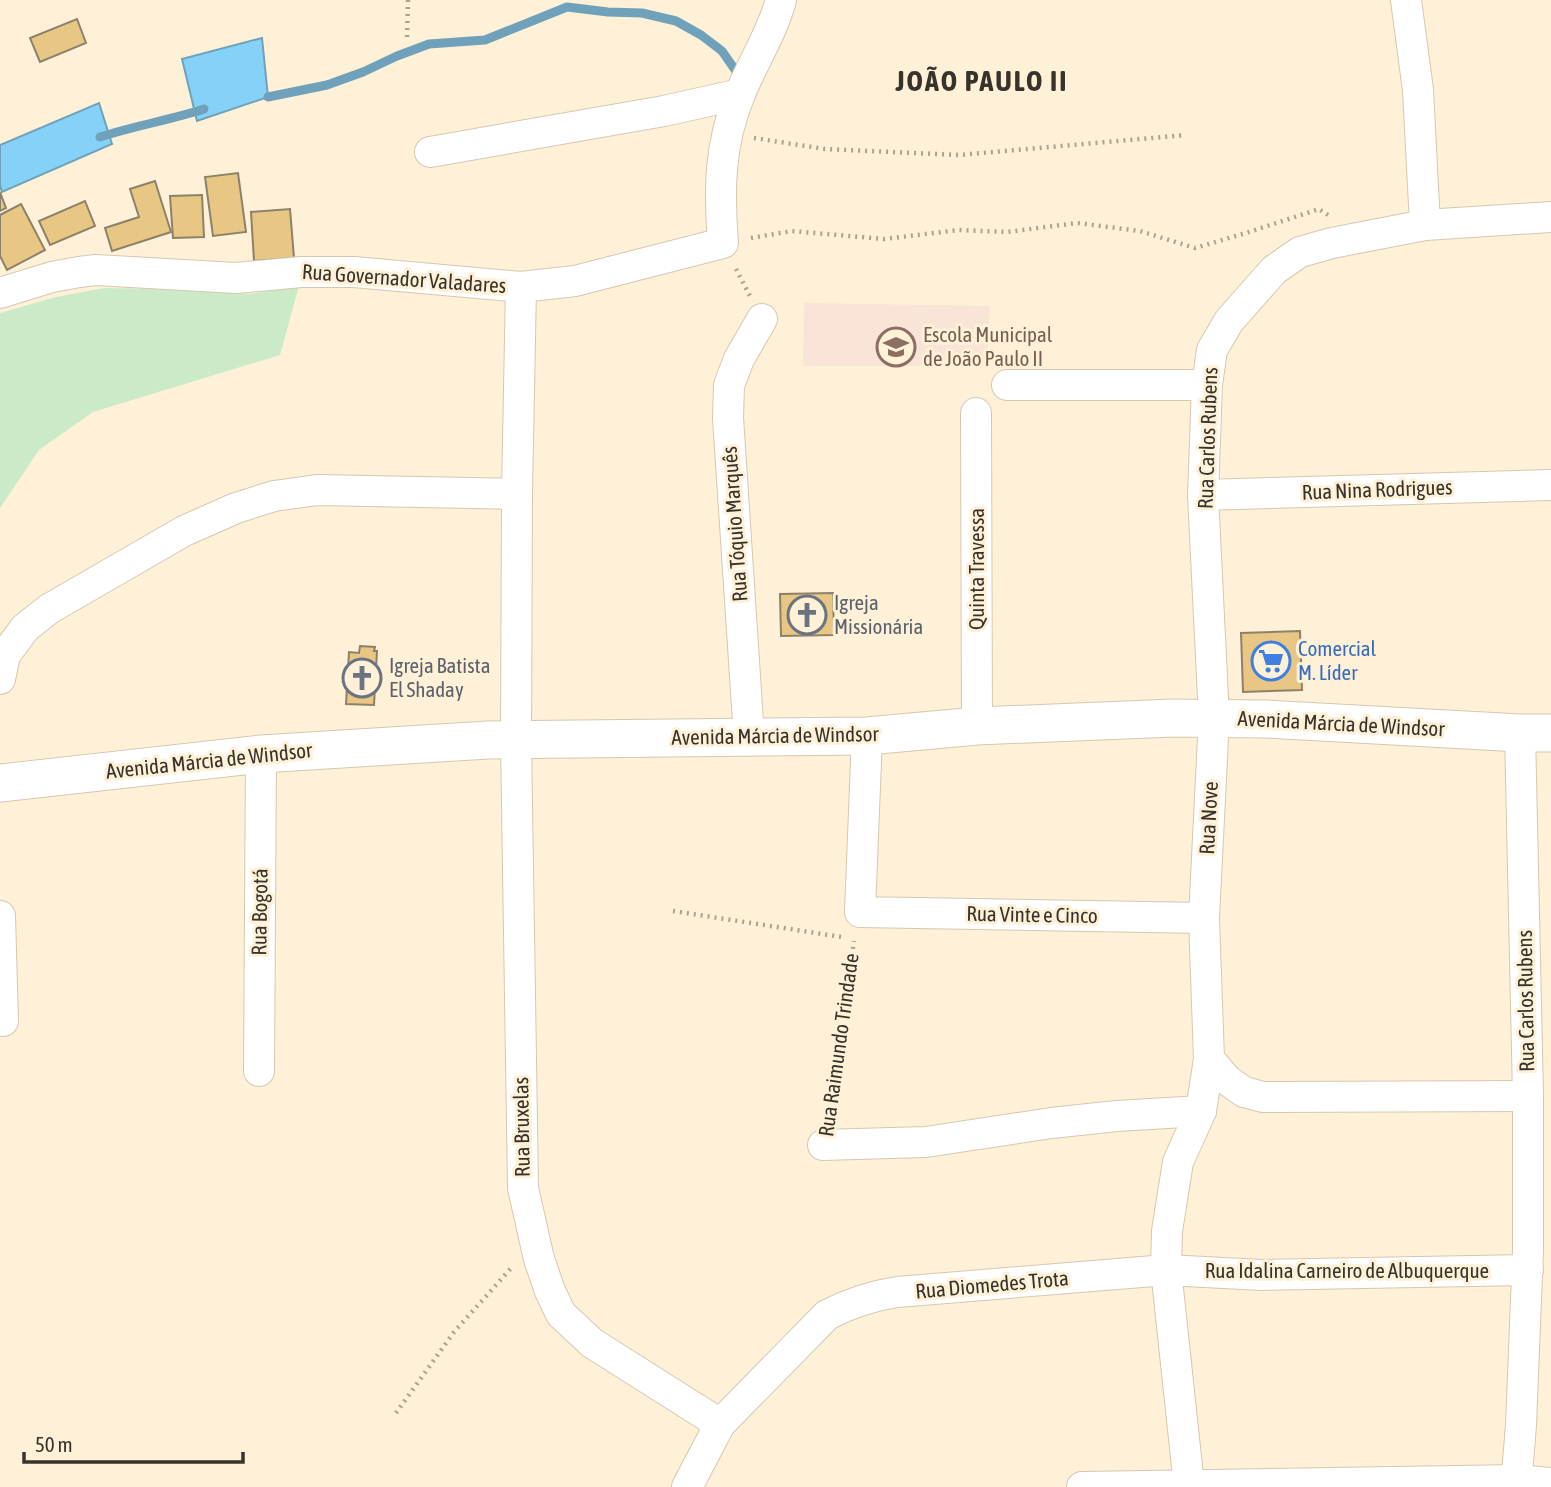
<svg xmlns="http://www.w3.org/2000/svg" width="1551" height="1487" viewBox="0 0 1551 1487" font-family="'Asap Condensed',sans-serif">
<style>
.education{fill:#fae3d7}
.green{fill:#cbebc8}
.water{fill:#86d1f7;stroke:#6fa2ba;stroke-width:2}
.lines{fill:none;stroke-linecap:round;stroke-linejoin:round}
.stream{stroke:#6fa2ba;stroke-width:9}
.building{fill:#e8c785;stroke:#8d816b;stroke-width:2}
.minor-casing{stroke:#d5c8b1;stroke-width:32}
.tertiary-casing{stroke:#d5c8b1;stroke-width:39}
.path{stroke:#aca290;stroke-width:4.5;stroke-dasharray:2 5;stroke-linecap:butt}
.minor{stroke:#fff;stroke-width:30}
.tertiary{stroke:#fff;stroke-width:37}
.labels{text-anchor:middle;stroke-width:6;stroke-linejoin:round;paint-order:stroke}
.street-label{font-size:21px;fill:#38332a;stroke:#fef1d8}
.education-label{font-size:21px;fill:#785e54;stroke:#fef1d8;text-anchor:start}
.worship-label{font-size:21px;fill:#5b616d;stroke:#fef1d8;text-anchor:start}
.shop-label{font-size:21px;fill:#366cbe;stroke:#fef1d8;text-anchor:start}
.district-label{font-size:28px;font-weight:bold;letter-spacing:2px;fill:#38332a;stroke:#fef1d8}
</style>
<rect width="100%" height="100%" fill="#fef1d8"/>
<polygon class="education" points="804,303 990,306 987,366 803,366"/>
<polygon class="green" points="299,286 280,355 93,412 39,450 0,508 0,313 56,297 104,288 171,289 249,294"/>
<g class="water">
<polygon points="262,38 268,97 197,121 182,59"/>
<polygon points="99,103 112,144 2,192 0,185 0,145"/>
</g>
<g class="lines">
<g class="stream">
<polyline points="268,97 327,85 363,72 397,56 429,44 485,40 567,7 608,12 642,13 676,21 701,35 722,51 740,77"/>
<path d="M 100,137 C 134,126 170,120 204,109"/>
</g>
</g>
<g class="building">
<polygon points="77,19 86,43 40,62 30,38"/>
<polygon points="238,173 246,232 213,236 205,177"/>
<polygon points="155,181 171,232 112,251 105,228 139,217 130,189"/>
<polygon points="0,192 6,208 0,211"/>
<polygon points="202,195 204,237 173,238 170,196"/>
<polygon points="85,201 95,226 50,245 39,221"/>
<polygon points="21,204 45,250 7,270 0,256 0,215"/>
<polygon points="290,209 294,258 254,261 251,212"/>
<polygon points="833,593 834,635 781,636 780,594"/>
<polygon points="1300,631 1302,690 1243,692 1241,633"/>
<polygon points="360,646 375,647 374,651 377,651 374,705 346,704 349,652 359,653"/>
</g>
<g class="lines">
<defs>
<g id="minor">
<polyline points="1406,0 1418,90 1425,225 1332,243 1300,252 1274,270 1229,321 1212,350 1207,385 1203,495 1214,718 1204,918 1209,1059 1227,1080 1244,1092 1263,1097 1528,1096"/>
<polyline points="430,152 664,111 740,94"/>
<polyline points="1425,225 1551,217"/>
<polyline points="521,287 517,494 516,740 523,1188 539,1259 550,1291 561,1314 592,1343 720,1424"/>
<path d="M 0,293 L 52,277 L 79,272 L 96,270 L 236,278 L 301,272 L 354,272 L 521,287 L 575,281 L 723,243 C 719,189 719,145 740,94 C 753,62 772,33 781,0"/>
<polyline points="1007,385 1207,385"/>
<polyline points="976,413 977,726"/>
<polyline points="1203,495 1551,485"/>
<polyline points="0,679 5,655 25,628 49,609 184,531 236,508 274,496 317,490 517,494"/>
<polyline points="867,736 860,912 1204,918"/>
<polyline points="749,737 728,418 729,385 739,359 762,319"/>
<polyline points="0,916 3,1021"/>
<polyline points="259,1071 261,754"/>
<polyline points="823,1145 926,1142 1051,1123 1117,1116 1201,1111"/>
<polyline points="1189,1485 1166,1270 1262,1275 1528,1270"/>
<path d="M 687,1487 L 720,1424 L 827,1315 C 850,1303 871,1296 897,1292 L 1166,1270 L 1167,1231 L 1178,1162 L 1201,1111 L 1209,1059"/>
<polyline points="1082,1487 1517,1480 1551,1483"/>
<polyline points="1516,1487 1521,1425 1528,1250 1528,1096 1520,733"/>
</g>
<polyline id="tertiary" points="0,783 261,754 488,740 867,736 977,726 1173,718 1266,719 1520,733 1551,733"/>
</defs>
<use href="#minor" class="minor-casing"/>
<use href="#tertiary" class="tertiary-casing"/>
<g class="path">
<polyline points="407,37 408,0"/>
<polyline points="754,138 825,149 959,155 1186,135"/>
<polyline points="751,238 792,231 884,239 959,230 1007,232 1077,223 1140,231 1195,248 1246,233 1319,209 1328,215"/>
<polyline points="736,269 750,296"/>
<polyline points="673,911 842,937"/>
<polyline points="828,1115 854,941"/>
<polyline points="396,1413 454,1332 513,1266"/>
</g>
<use href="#minor" class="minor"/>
<use href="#tertiary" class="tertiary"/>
</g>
<defs>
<symbol id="school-ring" viewBox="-11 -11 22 22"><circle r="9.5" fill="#fef1d8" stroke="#8d6e63" stroke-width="1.5"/><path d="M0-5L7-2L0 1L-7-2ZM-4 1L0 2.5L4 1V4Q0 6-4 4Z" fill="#8d6e63"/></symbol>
<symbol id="church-ring" viewBox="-11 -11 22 22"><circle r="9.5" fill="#fef1d8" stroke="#6b7280" stroke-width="1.5"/><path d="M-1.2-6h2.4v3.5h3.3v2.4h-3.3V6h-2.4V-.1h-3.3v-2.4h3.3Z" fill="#6b7280"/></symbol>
<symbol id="supermarket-ring" viewBox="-11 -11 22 22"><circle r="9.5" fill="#fef1d8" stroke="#3f7fe0" stroke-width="1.5"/><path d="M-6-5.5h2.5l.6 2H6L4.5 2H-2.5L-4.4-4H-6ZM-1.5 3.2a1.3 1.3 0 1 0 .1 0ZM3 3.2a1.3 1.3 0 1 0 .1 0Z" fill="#3f7fe0"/></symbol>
</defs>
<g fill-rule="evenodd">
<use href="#school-ring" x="874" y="325" width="44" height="44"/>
<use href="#church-ring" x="785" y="593" width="44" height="44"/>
<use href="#supermarket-ring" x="1249" y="639" width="44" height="44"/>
<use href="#church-ring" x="340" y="656" width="44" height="44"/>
</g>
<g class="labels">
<g class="street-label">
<text transform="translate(404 279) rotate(4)" y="7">Rua Governador Valadares</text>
<text transform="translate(1208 438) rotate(-88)" y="7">Rua Carlos Rubens</text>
<text transform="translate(1377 490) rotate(-2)" y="7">Rua Nina Rodrigues</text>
<text transform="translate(735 524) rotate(-94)" y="7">Rua Tóquio Marquês</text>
<text transform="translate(977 569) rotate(-90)" y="7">Quinta Travessa</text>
<text transform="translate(1341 724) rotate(3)" y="7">Avenida Márcia de Windsor</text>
<text transform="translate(775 736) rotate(-1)" y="7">Avenida Márcia de Windsor</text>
<text transform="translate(209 761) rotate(-6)" y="7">Avenida Márcia de Windsor</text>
<text transform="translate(1209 818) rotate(-87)" y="7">Rua Nove</text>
<text transform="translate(260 912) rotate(-89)" y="7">Rua Bogotá</text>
<text transform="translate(1032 915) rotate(1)" y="7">Rua Vinte e Cinco</text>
<text transform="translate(1526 1001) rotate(-91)" y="7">Rua Carlos Rubens</text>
<text transform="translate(839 1045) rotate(-82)" y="7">Rua Raimundo Trindade</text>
<text transform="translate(522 1127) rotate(-91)" y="7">Rua Bruxelas</text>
<text x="1347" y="1278">Rua Idalina Carneiro de Albuquerque</text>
<text transform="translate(992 1285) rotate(-5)" y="7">Rua Diomedes Trota</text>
</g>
<g class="education-label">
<text x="923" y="342">Escola Municipal<tspan x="923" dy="24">de João Paulo II</tspan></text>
</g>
<g class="worship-label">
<text x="834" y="610">Igreja<tspan x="834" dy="24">Missionária</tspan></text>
<text x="389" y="673">Igreja Batista<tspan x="389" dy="24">El Shaday</tspan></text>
</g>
<g class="shop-label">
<text x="1298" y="656">Comercial<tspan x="1298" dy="24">M. Líder</tspan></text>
</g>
<g class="district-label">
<text x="982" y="91">JOÃO PAULO II</text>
</g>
</g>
<path d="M24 1452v10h219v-10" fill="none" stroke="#38332a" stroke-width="3.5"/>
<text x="35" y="1452" font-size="21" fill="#38332a" stroke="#fef1d8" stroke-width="5" paint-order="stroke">50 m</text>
</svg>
